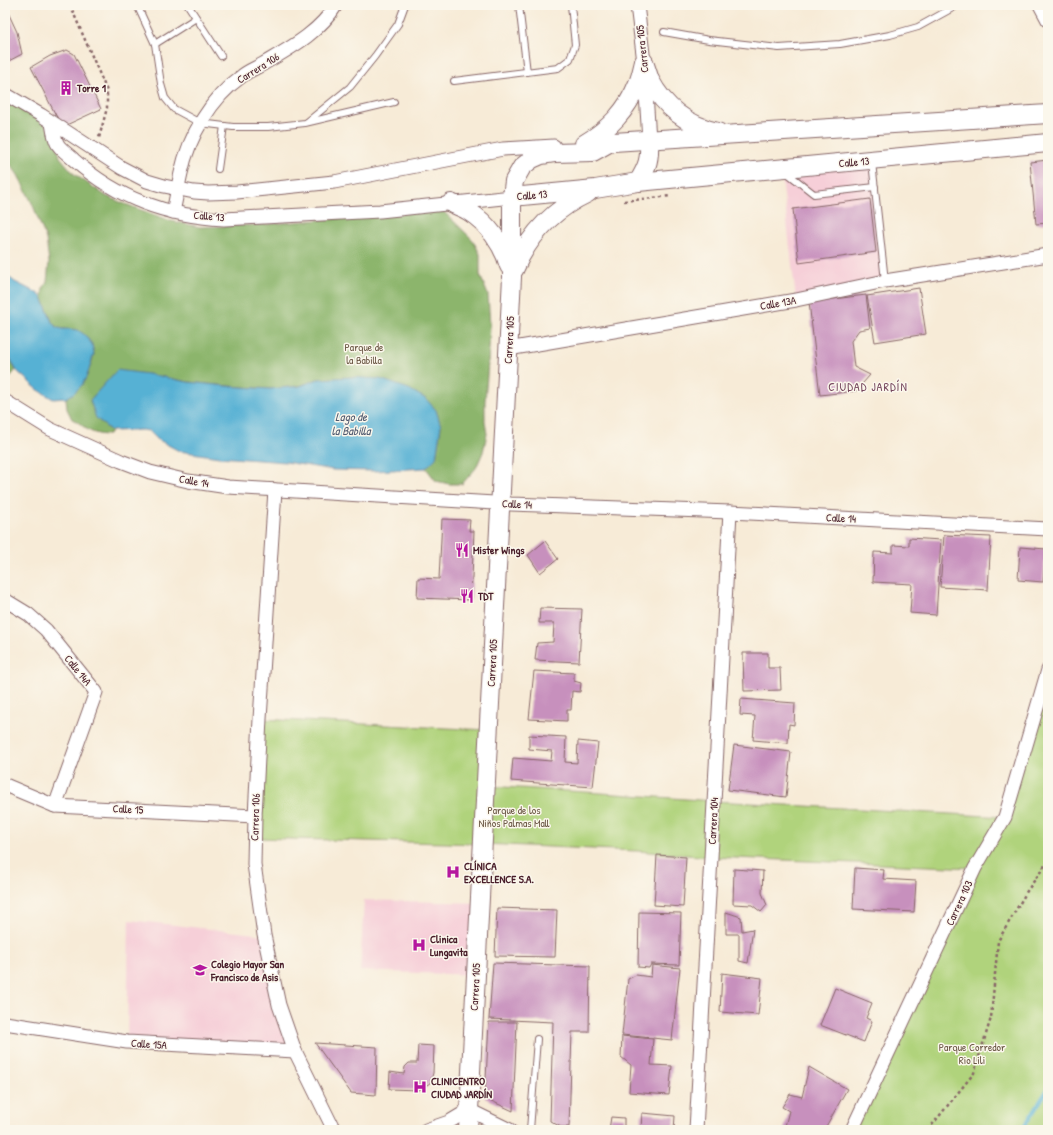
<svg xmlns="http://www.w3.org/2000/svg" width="1053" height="1135" viewBox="0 0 1053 1135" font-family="'Patrick Hand',sans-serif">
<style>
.built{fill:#f6cfd8}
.green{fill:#b0d37c;stroke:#7d7954}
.forest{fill:#8cb56c;stroke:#6b6a4c}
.water{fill:#56b1d4;stroke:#506880}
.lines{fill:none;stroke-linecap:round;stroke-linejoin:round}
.stream{stroke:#56b1d4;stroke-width:4}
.building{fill:#c790bd}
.lane-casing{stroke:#876667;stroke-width:8}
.street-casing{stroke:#876667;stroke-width:15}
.secondary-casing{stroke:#876667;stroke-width:20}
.path{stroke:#876667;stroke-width:2.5;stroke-dasharray:3 3;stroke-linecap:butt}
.lane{stroke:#fff;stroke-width:6}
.street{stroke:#fff;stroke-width:13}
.secondary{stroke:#fff;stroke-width:18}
.labels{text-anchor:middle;stroke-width:3;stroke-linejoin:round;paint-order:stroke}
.street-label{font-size:11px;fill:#4a1f2b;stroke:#fbf7ec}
.poi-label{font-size:11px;font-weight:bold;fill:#4a1f2b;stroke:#fbf7ec;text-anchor:start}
.park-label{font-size:11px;fill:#695543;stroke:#fbf7ec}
.neighbourhood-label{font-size:12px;letter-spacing:1px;fill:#76475e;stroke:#fbf7ec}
.water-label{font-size:12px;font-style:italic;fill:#4f596f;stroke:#fbf7ec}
</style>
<rect width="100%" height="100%" fill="#fbf7ec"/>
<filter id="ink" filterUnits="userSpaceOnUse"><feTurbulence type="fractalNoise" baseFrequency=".025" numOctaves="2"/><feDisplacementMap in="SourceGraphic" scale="8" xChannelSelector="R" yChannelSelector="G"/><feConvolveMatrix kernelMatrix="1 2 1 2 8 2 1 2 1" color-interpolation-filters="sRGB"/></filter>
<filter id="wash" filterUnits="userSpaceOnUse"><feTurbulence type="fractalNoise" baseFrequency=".012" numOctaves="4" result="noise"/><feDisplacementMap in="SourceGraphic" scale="16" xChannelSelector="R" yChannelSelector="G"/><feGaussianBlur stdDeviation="0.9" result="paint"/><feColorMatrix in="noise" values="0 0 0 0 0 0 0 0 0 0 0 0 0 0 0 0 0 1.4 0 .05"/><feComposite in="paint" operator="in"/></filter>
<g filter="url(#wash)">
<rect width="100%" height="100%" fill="#f7ebd7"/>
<g class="built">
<polygon points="872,161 885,281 796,300 781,169"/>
<polygon points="364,900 480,903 476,975 360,971"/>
<polygon points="129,920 264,935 295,1051 127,1042"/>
</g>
<polygon class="green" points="1048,670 1048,1130 852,1130 975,868 711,857 637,851 483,844 254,838 260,719 488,730 486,786 601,793 714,801 1005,817"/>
<g class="forest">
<path d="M 5,94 L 41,115 L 57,145 L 60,157 L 74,174 L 106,196 L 125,204 L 171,221 L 200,227 L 258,225 L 442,210 L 472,239 L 480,254 L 480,275 L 488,295 L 490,325 L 489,350 L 485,401 L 485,422 L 487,434 L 483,452 L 476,468 L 462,484 L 449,484 L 436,481 L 426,468 L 436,458 L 441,426 L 318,379 L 300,386 L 270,389 L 227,386 L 188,382 L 148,374 L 96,418 L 111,431 L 109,435 C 102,435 95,434 88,430 C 82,426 78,421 72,419 L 67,409 L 66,398 C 83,389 89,371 94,354 L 70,329 L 62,329 L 56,327 L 52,322 L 42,297 L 43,289 L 47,282 L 49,262 L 46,239 L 32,203 L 18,175 L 5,157 Z"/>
<polygon points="5,351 7,352 16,370 8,379 5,379"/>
</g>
<g class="water">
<polygon points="5,274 15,282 37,293 42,297 52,322 56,327 62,329 70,329 78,330 85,335 92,344 94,354 87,376 82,385 73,394 66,398 53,399 37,389 16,370 7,352 5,351"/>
<polygon points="117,370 148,374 188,382 227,386 270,389 300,386 318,379 350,377 380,379 409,389 426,399 436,410 441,426 436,458 426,468 374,471 333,470 286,462 219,457 179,451 157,439 149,431 142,430 111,431 96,418 90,400"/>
</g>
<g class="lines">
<polyline class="stream" points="1022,1130 1048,1089"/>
</g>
<g id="blocks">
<g class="building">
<polygon points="5,6 17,32 22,54 5,63"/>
<polygon points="67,50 74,54 101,109 62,127 31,67 50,56"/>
<polygon points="1048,160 1048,223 1036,224 1030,162"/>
<polygon points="870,199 876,252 799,263 793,209"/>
<polygon points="919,288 926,334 875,342 867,296"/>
<polygon points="866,295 870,328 859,330 851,341 854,367 870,375 856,391 820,395 809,302"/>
<polygon points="442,519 470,520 469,531 474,531 471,600 417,598 418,578 439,579"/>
<polygon points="944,535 991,537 988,590 940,587"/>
<polygon points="909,538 941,540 936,615 910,613 912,584 873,582 874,552 893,553 893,545 909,546"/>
<polygon points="545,541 558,559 540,573 528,555"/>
<polygon points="1020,547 1046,549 1043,582 1018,580"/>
<polygon points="540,608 582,609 579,662 535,660 537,643 553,642 554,623 539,623"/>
<polygon points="743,653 768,653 768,668 780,668 781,690 744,691"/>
<polygon points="534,671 574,673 574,681 581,683 580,692 572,691 571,710 567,710 567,721 529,719"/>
<polygon points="741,699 795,703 794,725 789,724 788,743 753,740 755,716 740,715"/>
<polygon points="529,735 566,737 565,762 577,763 578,741 598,743 593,787 511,781 513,758 551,761 552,751 529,749"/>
<polygon points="734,745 791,752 786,797 728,790"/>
<polygon points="657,855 686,857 683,907 654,905"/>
<polygon points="855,868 884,870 883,879 916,881 914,912 853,909"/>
<polygon points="734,869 763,871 762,893 767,905 761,912 752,905 733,904"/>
<polygon points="497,908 557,910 555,957 495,956"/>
<polygon points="639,912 681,913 679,965 651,964 649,968 638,967"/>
<polygon points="726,912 741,917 742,931 753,929 748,963 739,961 739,934 726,934"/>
<polygon points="493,963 590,966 589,1032 572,1032 569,1127 561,1127 550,1121 553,1022 489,1019"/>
<polygon points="652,965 680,968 672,1040 622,1035 628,979 636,975 651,977"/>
<polygon points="722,973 762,978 758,1015 720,1012"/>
<polygon points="835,988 872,1003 866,1018 872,1021 864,1042 820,1025"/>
<polygon points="489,1022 517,1022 513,1111 485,1098"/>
<polygon points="622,1036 653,1039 651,1065 672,1066 669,1095 629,1092 631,1065 621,1057"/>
<polygon points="315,1043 377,1047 376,1095 351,1093"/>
<polygon points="418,1045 434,1046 433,1073 430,1083 419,1090 389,1089 390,1072 404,1074 405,1067 409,1063 417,1063"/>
<polygon points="809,1067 847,1089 824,1130 784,1130 789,1111 782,1107 790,1094 802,1097"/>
<polygon points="642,1113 675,1116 674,1130 609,1130 611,1117 624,1118 624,1127 641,1129"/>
</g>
</g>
</g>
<g filter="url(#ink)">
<use href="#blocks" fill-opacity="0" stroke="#876667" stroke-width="1"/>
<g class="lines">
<defs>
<g id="lane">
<polyline points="137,5 155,44 161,84 165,98 174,109 200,123 233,127 268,127 305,123 394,102"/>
<polyline points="188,5 221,56"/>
<polyline points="519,5 527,72"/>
<polyline points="664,32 709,40 779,48 840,44 890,35 918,27 958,5"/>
<polyline points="155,44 196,18"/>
<polyline points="454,81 558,68 570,59 575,45 571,5"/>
<polyline points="307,122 350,87 375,56 398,24 405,5"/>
<polyline points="872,162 885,281"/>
<polyline points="218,169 224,126"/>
<polyline points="786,172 814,194 875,187"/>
<polyline points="530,1130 537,1039"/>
</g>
<g id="street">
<polyline points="637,5 644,62 649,140"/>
<polyline points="1040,5 1048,20"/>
<polyline points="5,94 41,115 96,151 122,168 147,181 164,186 194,192 208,193 237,192 334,182 503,149 554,146"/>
<path d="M 52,123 C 53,129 54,137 57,143 C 59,148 70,156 74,160 C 118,199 167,216 224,219 L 380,211 L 512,197"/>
<path d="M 173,212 C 176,199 178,186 181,173 C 189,136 211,98 242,76 C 248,71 256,68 263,64 C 290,48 319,33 336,5"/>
<polyline points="508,349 796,300 885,281 1048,255"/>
<polyline points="5,401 50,429 121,461 150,472 188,481 228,487 511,504 730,512 1048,529"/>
<polyline points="275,490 260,719 255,816 254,864 264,935 279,1005 295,1051 334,1130"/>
<polyline points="5,600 28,614 46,630 96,692 55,806"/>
<polyline points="5,785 55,806 255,816"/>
<polyline points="5,1023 127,1042 295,1051"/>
<polyline points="426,1130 449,1122 469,1110 510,1130"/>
<polyline points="696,1130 730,512"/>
<polyline points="852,1130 975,868 1005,817 1048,670"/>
</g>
<g id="secondary">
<path d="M 644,62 C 646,68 648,74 650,80 C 664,107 688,126 718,132"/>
<polyline points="598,143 1048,114"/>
<path d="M 584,144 C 609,129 627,111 638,83 C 641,76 642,69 644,62"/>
<path d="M 638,182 C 648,166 650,159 649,140"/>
<polyline points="512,197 595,189 638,182 1048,143"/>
<path d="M 451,203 C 457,206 463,208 468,211 C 488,223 503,245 509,266"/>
<path d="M 514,270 C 529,235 554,209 588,193"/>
<polyline points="468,1130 512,277 512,197 514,181 522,167 532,159 541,155 554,153 593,152 609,143"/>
</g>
</defs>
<use href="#lane" class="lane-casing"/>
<use href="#street" class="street-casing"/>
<use href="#secondary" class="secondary-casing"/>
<g class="path">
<polyline points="70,5 107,91 107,108 99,138"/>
<polyline points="624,201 671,196"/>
<polyline points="928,1130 974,1073 991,1018 998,941 1027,891 1048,861"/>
</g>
<use href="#lane" class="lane"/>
<use href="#street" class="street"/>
<use href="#secondary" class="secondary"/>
</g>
</g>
<defs>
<symbol id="building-bare" viewBox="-9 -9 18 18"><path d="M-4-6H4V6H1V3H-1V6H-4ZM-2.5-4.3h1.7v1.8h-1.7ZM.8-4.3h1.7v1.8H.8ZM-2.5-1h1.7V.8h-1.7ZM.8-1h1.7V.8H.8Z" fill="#b5179e" stroke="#fbf7ec" stroke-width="2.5" paint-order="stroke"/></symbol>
<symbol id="restaurant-bare" viewBox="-9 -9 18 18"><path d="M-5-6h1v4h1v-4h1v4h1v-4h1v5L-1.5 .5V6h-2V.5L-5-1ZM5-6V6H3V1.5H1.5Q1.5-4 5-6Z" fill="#b5179e" stroke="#fbf7ec" stroke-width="2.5" paint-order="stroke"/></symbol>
<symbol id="hospital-bare" viewBox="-9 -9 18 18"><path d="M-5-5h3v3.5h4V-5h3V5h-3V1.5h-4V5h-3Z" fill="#b5179e" stroke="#fbf7ec" stroke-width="2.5" paint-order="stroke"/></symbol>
<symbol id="university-bare" viewBox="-9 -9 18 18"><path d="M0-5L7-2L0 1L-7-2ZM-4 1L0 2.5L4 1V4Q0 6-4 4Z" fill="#b5179e" stroke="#fbf7ec" stroke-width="2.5" paint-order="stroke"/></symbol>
</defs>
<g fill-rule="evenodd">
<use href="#building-bare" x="56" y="78" width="20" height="20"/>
<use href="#restaurant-bare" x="452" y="540" width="20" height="20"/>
<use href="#restaurant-bare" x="457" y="586" width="20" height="20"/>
<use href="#hospital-bare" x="443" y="862" width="20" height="20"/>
<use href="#hospital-bare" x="409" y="935" width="20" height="20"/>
<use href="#university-bare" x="190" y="960" width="20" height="20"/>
<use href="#hospital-bare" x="410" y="1077" width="20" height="20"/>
</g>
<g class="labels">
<g class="street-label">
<text transform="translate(642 49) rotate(-96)" y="4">Carrera 105</text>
<text transform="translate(258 68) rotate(-32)" y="4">Carrera 106</text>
<text transform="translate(854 162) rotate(-5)" y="4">Calle 13</text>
<text transform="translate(532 195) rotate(-5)" y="4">Calle 13</text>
<text transform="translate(209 216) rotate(5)" y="4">Calle 13</text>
<text transform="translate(778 303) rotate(-10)" y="4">Calle 13A</text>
<text transform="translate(509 340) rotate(-87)" y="4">Carrera 105</text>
<text transform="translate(194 481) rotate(10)" y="4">Calle 14</text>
<text transform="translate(517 504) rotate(3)" y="4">Calle 14</text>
<text transform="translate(841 518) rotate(3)" y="4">Calle 14</text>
<text transform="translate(492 663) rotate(-87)" y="4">Carrera 105</text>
<text transform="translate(78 670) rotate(51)" y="4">Calle 14A</text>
<text transform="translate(128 809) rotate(3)" y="4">Calle 15</text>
<text transform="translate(255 817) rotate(-88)" y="4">Carrera 106</text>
<text transform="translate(713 821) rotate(-87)" y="4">Carrera 104</text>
<text transform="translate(959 903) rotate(-65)" y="4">Carrera 103</text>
<text transform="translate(475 987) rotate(-87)" y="4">Carrera 105</text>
<text transform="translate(149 1044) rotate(4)" y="4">Calle 15A</text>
</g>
<g class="poi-label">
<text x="77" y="92">Torre 1</text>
<text x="473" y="554">Mister Wings</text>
<text x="478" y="600">TDT</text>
<text x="464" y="870">CLÍNICA<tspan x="464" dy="13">EXCELLENCE S.A.</tspan></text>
<text x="430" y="943">Clinica<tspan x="430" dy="13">Lungavita</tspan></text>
<text x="211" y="968">Colegio Mayor San<tspan x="211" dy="13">Francisco de Asis</tspan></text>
<text x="431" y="1085">CLINICENTRO<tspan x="431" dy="13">CIUDAD JARDÍN</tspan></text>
</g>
<g class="park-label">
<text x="364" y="351">Parque de<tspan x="364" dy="13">la Babilla</tspan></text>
<text x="514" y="814">Parque de los<tspan x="514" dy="13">Niños Palmas Mall</tspan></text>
<text x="972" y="1051">Parque Corredor<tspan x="972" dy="13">Rio Lili</tspan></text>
</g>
<g class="neighbourhood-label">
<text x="868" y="391">CIUDAD JARDÍN</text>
</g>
<g class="water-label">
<text x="351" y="421">Lago de<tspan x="351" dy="14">la Babilla</tspan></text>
</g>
</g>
<rect width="1053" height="1135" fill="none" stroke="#fbf7ec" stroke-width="20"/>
</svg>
